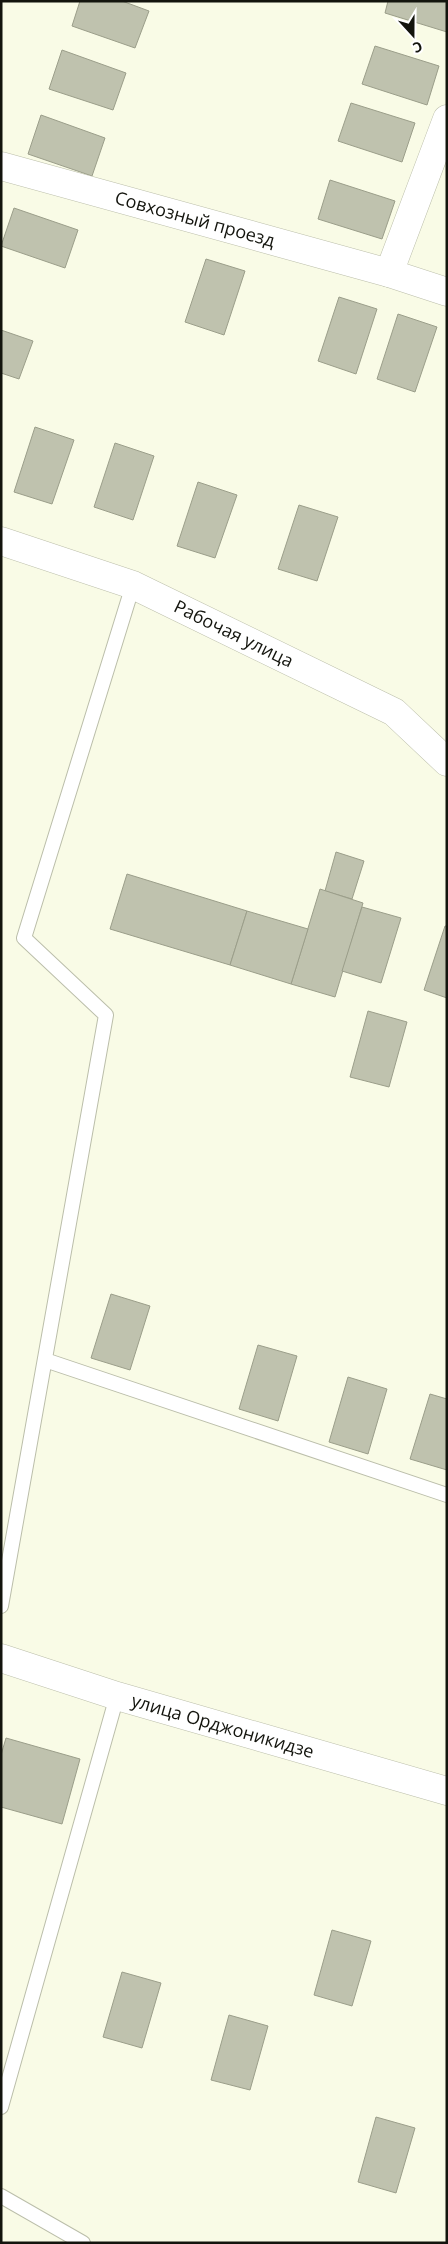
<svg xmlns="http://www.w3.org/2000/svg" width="448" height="2244" viewBox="0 0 448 2244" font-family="'Open Sans',sans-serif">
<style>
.building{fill:#bfc2ae;stroke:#9b9e8a}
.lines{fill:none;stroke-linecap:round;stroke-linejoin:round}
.service-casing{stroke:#bbbeaa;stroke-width:16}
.minor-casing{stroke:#bbbeaa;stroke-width:29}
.service{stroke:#fff;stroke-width:14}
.minor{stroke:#fff;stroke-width:28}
.labels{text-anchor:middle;stroke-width:4;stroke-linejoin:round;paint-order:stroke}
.street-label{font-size:18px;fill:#13140d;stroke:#fff}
</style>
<rect width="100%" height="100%" fill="#f9fbe6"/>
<g class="building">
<polygon points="80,1 122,1 149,11 135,48 72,26"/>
<polygon points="388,1 447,1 447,32 385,13"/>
<polygon points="375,46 439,66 427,105 362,84"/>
<polygon points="62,50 126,73 113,110 49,89"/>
<polygon points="351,103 415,123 402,162 338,141"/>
<polygon points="41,115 105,138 92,176 28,154"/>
<polygon points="330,180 395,201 382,239 318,219"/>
<polygon points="14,208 78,230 65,268 1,246"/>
<polygon points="206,259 245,271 224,335 185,322"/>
<polygon points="339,297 377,309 356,374 318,361"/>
<polygon points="398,314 437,327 415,392 377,379"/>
<polygon points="1,330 33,341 19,379 1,373"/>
<polygon points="35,427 74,440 52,504 14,492"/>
<polygon points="115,443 154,456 133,520 94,507"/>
<polygon points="198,482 237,495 215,558 177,546"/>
<polygon points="299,505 338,517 317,581 278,569"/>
<polygon points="336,852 364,861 352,899 325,891"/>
<polygon points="127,874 247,911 230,965 110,929"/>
<polygon points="320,889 363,903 335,997 291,984"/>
<polygon points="362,907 401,918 381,983 342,971"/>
<polygon points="247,911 308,929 291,984 230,965"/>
<polygon points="445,926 447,926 447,998 424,990"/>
<polygon points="368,1011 407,1022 389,1087 350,1077"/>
<polygon points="111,1294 150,1306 130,1370 91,1358"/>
<polygon points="258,1345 297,1356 278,1421 239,1409"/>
<polygon points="348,1377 387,1389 368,1454 329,1442"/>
<polygon points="430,1394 447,1399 447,1470 410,1459"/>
<polygon points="6,1738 80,1759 62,1824 1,1807 1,1755"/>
<polygon points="332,1930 371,1941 352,2006 314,1995"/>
<polygon points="122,1972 161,1983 142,2048 103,2037"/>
<polygon points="229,2015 268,2026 250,2090 211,2080"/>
<polygon points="376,2117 415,2128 396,2193 358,2182"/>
</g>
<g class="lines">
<defs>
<g id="service">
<polyline points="45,1360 447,1495"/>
<polyline points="1,1606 106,1015 24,938 133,585"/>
<polyline points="1,2107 117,1696"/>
<polyline points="1,2196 83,2243"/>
</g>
<g id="minor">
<path id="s1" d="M 1,166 L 389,273 L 447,292"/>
<polyline points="389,273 447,119"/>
<path id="s2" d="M 1,541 L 133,585 L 394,712 L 447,762"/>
<path id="s3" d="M 1,1658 L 117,1696 L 447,1791"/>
</g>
</defs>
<use href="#service" class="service-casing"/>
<use href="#minor" class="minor-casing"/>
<use href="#service" class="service"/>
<use href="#minor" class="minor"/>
</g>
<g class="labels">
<g class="street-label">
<text dy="6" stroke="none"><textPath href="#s1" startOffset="201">Совхозный проезд</textPath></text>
<text dy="6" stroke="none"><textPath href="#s2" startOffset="251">Рабочая улица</textPath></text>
<text dy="6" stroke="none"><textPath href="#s3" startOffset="232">улица Орджоникидзе</textPath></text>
</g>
</g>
<rect width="448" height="2244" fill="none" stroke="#13140d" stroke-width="5"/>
<g transform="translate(413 35) rotate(159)" stroke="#ffffff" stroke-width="4" paint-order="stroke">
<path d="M0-4L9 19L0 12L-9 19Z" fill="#13140d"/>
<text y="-8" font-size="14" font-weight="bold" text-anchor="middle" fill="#13140d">С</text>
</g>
</svg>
